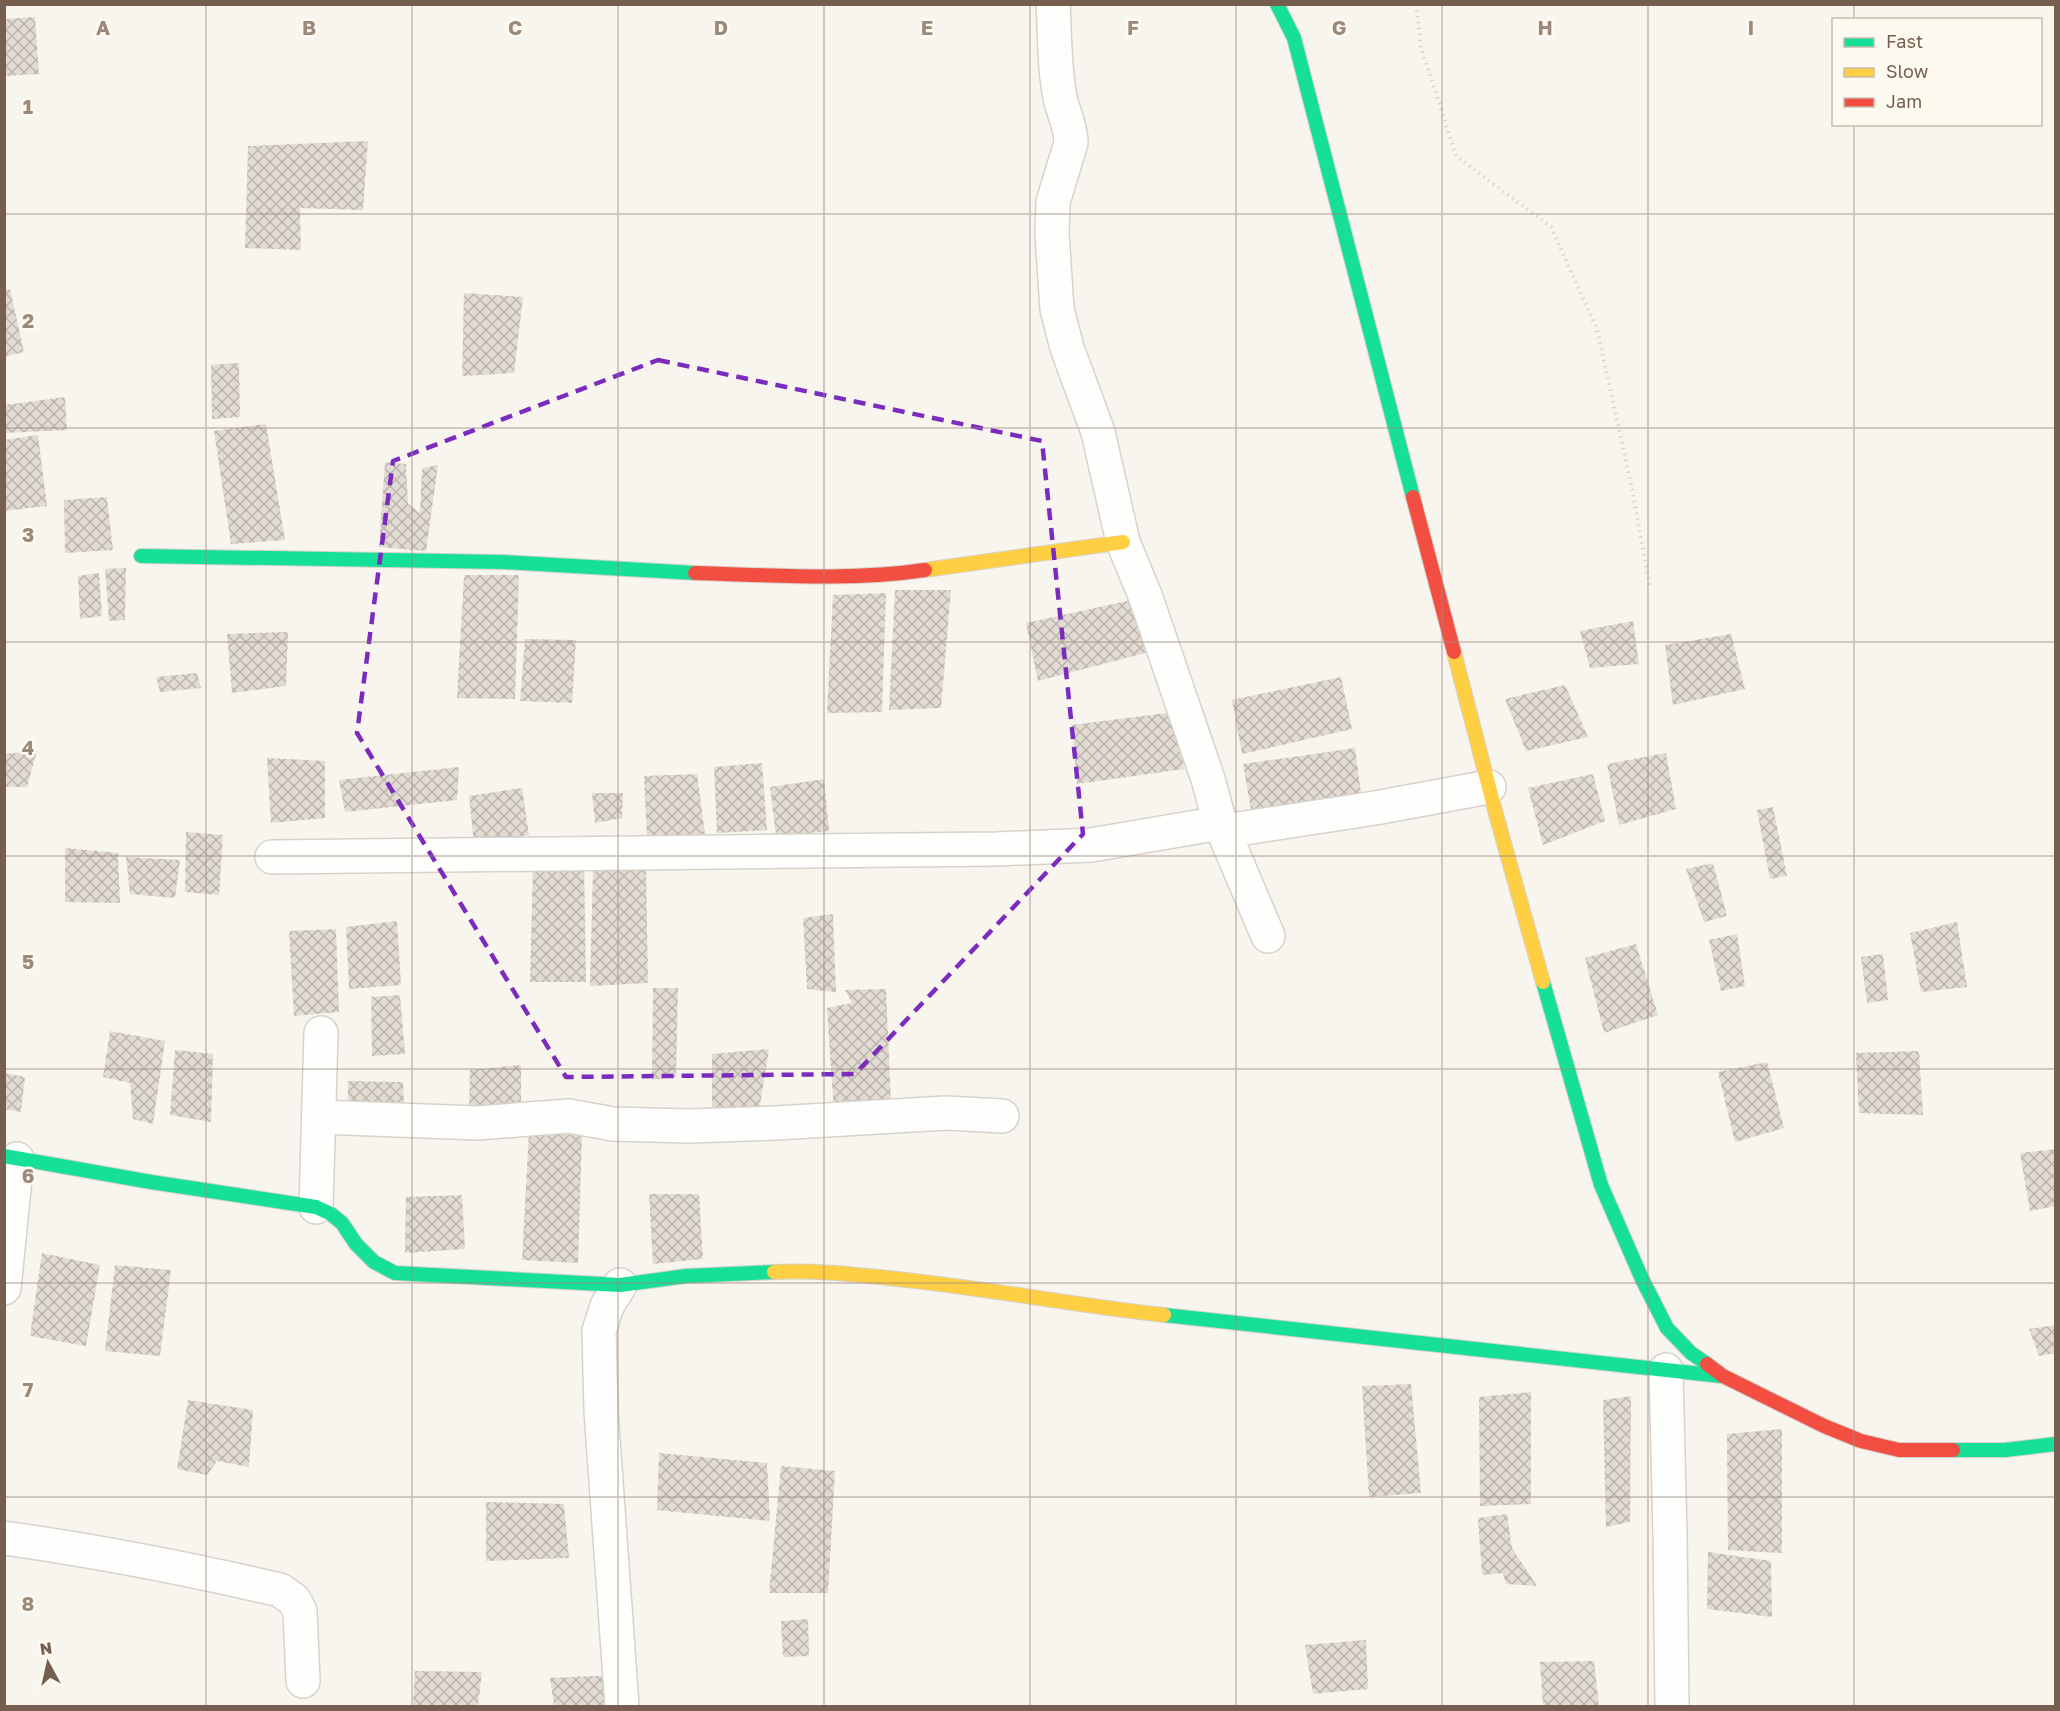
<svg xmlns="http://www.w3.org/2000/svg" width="2060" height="1711" viewBox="0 0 2060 1711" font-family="'Golos Text',sans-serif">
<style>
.building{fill:url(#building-cross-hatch)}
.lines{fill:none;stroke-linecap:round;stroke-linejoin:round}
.street-casing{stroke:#d7d2cc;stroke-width:36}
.fast-casing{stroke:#d8d2cb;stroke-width:16}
.slow-casing{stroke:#d8d2cb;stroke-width:16}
.jam-casing{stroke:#d8d2cb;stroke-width:16}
.path{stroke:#dad5cf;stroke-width:4;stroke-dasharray:1.5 4.5;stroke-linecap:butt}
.street{stroke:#fefefc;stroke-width:33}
.fast{stroke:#16e098;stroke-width:14}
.slow{stroke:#ffcf43;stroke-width:14}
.jam{stroke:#f24e42;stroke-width:14}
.marked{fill:none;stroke:#7b2cbf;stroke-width:4.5;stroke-dasharray:12 8;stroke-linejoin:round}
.grid{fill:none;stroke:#9b897b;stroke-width:1.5;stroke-opacity:0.55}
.grid-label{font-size:20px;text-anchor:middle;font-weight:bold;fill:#9b897b;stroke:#fefaf0;stroke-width:5;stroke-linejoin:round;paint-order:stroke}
</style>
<defs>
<pattern id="building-cross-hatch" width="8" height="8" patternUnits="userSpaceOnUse" patternTransform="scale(1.5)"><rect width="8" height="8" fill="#e2dbd3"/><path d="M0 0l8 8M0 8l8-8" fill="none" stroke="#bcb5ad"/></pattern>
</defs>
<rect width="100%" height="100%" fill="#f8f5ee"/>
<g class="building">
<polygon points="35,17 39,74 4,76 4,19"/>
<polygon points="368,141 363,210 300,208 301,250 245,248 248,146"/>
<polygon points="10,289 24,352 4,357 4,290"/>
<polygon points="464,293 523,297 514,373 462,376"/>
<polygon points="239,363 240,417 212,419 211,365"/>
<polygon points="65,397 67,430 4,433 4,405"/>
<polygon points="266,424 285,540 231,544 214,431"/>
<polygon points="38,435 47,506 4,511 4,440"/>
<polygon points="385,462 406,464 408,504 420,513 422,468 438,465 426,551 379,547"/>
<polygon points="107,497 113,550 65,553 64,500"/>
<polygon points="126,568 125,620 109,621 105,569"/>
<polygon points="99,573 102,616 80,619 78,576"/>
<polygon points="464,575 519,575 515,699 457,698"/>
<polygon points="895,590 951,590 941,708 889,710"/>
<polygon points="886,593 882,712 827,713 833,595"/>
<polygon points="1141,598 1149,652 1038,681 1026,623"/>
<polygon points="1633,621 1639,664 1590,668 1580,631"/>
<polygon points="288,632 286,686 232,693 227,634"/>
<polygon points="1731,634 1745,689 1673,705 1665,645"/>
<polygon points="525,639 576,640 572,703 520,701"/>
<polygon points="197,673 201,688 160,692 156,677"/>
<polygon points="1341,677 1352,729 1242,754 1232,700"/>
<polygon points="1565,685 1588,737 1526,751 1505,699"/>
<polygon points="1174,712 1184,769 1077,784 1072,725"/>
<polygon points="1355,748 1362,800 1253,822 1243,764"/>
<polygon points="37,751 27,787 4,787 4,754"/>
<polygon points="1666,753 1676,809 1619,825 1607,764"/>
<polygon points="267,758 325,761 325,818 271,823"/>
<polygon points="762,763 767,830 717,833 714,767"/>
<polygon points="459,767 457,800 345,812 339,780"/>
<polygon points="697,774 705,834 647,837 644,776"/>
<polygon points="1593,774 1605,821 1543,845 1528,788"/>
<polygon points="824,779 829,831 776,836 770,787"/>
<polygon points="522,788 529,835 474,843 469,796"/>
<polygon points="592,793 623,793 622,818 595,823"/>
<polygon points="1773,807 1787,876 1770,879 1757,810"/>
<polygon points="186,832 223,835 219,895 185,892"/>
<polygon points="65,848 118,853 120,903 65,902"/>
<polygon points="126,857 180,860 175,898 130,894"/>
<polygon points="1713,863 1727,916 1704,922 1686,869"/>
<polygon points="584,864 586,982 530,982 533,866"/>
<polygon points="646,866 648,983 590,986 593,868"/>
<polygon points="833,914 836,992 807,989 803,918"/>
<polygon points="397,921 401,985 349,989 346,927"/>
<polygon points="1957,922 1967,987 1921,992 1910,933"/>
<polygon points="336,929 339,1012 294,1016 289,931"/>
<polygon points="1737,934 1745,986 1721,991 1709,940"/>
<polygon points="1636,944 1658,1015 1604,1033 1585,958"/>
<polygon points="1883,954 1888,1000 1867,1003 1861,957"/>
<polygon points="653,988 678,988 676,1077 652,1080"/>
<polygon points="886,989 891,1104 834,1112 827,1008 852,1003 845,990"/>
<polygon points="400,995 405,1054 372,1056 371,997"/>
<polygon points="110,1031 165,1041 153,1124 133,1119 130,1083 103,1077"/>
<polygon points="769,1049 759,1111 712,1116 712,1054"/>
<polygon points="175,1050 213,1054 211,1122 170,1115"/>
<polygon points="1919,1051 1923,1115 1859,1113 1856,1053"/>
<polygon points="1767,1062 1784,1128 1735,1142 1718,1072"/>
<polygon points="521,1065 521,1112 469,1111 470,1070"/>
<polygon points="4,1073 25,1077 21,1112 4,1109"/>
<polygon points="348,1081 403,1082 404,1104 348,1102"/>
<polygon points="529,1131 582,1136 578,1263 522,1260"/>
<polygon points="2055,1149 2056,1206 2030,1211 2020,1153"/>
<polygon points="649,1194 699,1194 703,1259 653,1264"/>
<polygon points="462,1195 465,1249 405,1253 406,1197"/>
<polygon points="42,1253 100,1265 86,1346 30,1336"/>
<polygon points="115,1265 171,1270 160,1356 105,1351"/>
<polygon points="2056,1325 2056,1353 2039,1356 2029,1329"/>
<polygon points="1411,1384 1421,1493 1369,1497 1362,1386"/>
<polygon points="1531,1392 1531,1504 1480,1506 1479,1397"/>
<polygon points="1631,1396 1630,1522 1606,1527 1603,1400"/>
<polygon points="188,1400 253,1410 249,1467 217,1461 207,1475 177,1469"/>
<polygon points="1782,1429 1782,1553 1728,1550 1727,1434"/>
<polygon points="659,1453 767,1463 770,1521 657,1510"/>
<polygon points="781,1466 835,1471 828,1593 769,1593"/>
<polygon points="486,1502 564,1504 569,1558 486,1561"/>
<polygon points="1507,1514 1512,1548 1537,1586 1506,1584 1503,1573 1482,1575 1478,1518"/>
<polygon points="1708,1552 1771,1561 1772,1617 1707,1609"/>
<polygon points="808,1619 809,1656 783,1657 781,1621"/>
<polygon points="1366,1640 1368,1689 1313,1694 1305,1645"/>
<polygon points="1594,1661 1599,1706 1543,1706 1540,1662"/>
<polygon points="415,1671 482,1672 478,1706 413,1706"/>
<polygon points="612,1675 614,1706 554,1706 550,1678"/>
</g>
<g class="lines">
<defs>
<g id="street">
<path d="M 1053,4 C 1055,37 1054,71 1061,102 C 1065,116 1071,128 1071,143 L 1053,202 L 1052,234 L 1057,309 L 1067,348 L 1098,432 L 1123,542 L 1146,598 L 1208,779 L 1220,823 L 1268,936"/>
<polyline points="1225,831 1375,808 1489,787"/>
<polyline points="272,857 996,849 1091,845 1220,823"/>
<polyline points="319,1117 477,1123 569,1116 613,1124 689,1126 776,1123 946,1113 1002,1116"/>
<polyline points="316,1207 321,1033"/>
<polyline points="620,1285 607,1306 599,1331 601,1411 622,1706"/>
<polyline points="4,1288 17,1159"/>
<polyline points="1666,1370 1670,1535 1672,1706"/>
<path d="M 4,1538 C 97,1551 189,1569 280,1590 L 294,1600 L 300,1611 L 303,1681"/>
</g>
<g id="fast">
<polyline points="1277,4 1294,38 1413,497"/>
<polyline points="141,556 503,562 695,573"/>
<polyline points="1543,982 1601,1185 1642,1279 1667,1328 1691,1353 1707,1364"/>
<polyline points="4,1156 151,1182 316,1207 331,1214 342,1223 356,1244 374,1262 395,1273 620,1285 686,1276 774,1272"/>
<polyline points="1164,1315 1721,1376"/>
<polyline points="1953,1450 2005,1450 2056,1444"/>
</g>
<g id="slow">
<polyline points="925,570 1123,542"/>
<polyline points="1454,652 1497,818 1543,982"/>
<path d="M 774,1272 C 812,1270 850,1274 888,1278 C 980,1287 1071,1305 1164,1315"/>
</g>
<g id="jam">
<polyline points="1413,497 1454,652"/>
<path d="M 695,573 C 771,575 850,581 925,570"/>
<polyline points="1707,1364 1723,1376 1824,1426 1861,1441 1899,1450 1953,1450"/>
</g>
</defs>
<use href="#street" class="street-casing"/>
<use href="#fast" class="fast-casing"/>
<use href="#slow" class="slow-casing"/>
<use href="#jam" class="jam-casing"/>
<polyline class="path" points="1416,4 1421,47 1456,156 1551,227 1597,329 1632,489 1650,587"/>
<use href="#street" class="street"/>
<use href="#fast" class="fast"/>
<use href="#slow" class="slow"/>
<use href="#jam" class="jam"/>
</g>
<path class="marked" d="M 658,360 L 1042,441 L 1083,834 L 855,1074 L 566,1077 L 357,733 L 393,461 Z"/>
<path class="grid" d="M 206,4 L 206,1706M 412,4 L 412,1706M 618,4 L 618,1706M 824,4 L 824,1706M 1030,4 L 1030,1706M 1236,4 L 1236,1706M 1442,4 L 1442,1706M 1648,4 L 1648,1706M 1854,4 L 1854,20M 1854,124 L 1854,1706M 4,214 L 2056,214M 4,428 L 2056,428M 4,642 L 2056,642M 4,856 L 2056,856M 4,1069 L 2056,1069M 4,1283 L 2056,1283M 4,1497 L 2056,1497"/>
<g class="grid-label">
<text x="103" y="35">A</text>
<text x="309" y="35">B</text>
<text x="515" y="35">C</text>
<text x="721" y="35">D</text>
<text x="927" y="35">E</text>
<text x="1133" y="35">F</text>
<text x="1339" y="35">G</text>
<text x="1545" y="35">H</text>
<text x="1751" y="35">I</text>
<text x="28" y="114">1</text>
<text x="28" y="328">2</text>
<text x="28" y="542">3</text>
<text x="28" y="755">4</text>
<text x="28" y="969">5</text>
<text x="28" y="1183">6</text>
<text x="28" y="1397">7</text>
<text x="28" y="1611">8</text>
</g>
<rect width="2060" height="1711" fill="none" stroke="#765f4e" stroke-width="12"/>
<rect x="1832" y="18" width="210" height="108" fill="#fefaf0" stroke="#c8bcaf" stroke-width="1.5"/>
<rect x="1844" y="38" width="30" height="9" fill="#16e098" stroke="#c8bcaf" stroke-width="1.5"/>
<text x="1886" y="48" font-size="18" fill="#765f4e">Fast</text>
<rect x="1844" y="68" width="30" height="9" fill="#ffcf43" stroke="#c8bcaf" stroke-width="1.5"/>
<text x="1886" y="78" font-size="18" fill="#765f4e">Slow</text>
<rect x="1844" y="98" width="30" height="9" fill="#f24e42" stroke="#c8bcaf" stroke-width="1.5"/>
<text x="1886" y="108" font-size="18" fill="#765f4e">Jam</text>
<g transform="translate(48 1663) rotate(352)" stroke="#fefaf0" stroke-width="4.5" paint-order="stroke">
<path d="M0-4.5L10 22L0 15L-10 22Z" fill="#765f4e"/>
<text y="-9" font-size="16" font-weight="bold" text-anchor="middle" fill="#765f4e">N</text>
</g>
</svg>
